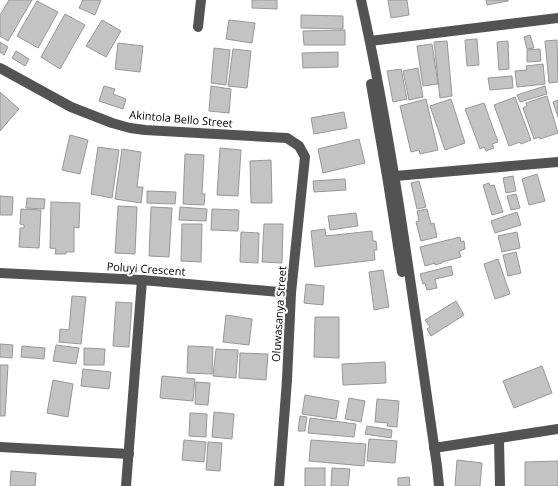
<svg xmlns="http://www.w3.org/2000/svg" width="558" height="486" viewBox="0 0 558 486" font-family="'Open Sans',sans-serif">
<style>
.building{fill:#c3c3c3;stroke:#979797}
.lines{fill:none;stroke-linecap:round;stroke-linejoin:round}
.minor{stroke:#535353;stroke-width:10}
.labels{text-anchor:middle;stroke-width:4;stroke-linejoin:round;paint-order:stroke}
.street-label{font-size:11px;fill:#000;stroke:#fff}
</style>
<rect width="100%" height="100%" fill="#fff"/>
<g class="building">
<polygon points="9,0 32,0 8,41 0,36 0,15"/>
<polygon points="83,0 101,0 95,15 79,8"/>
<polygon points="252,0 277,0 277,9 252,8"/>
<polygon points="388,0 407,0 409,15 391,18"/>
<polygon points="486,0 508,0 508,1 487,5"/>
<polygon points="37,1 58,12 38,48 17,36"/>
<polygon points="65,14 85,25 60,69 41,57"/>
<polygon points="301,15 343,16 343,29 301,28"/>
<polygon points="102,20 121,31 106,57 86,46"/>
<polygon points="229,20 255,23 252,43 226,39"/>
<polygon points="345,30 345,45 304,45 303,31"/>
<polygon points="530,35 534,48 527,49 524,37"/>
<polygon points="477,39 479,65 467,66 465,40"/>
<polygon points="557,40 558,82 549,83 545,41"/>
<polygon points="447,41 452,96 440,98 434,42"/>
<polygon points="508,41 509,69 499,70 497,42"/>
<polygon points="0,42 8,47 4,55 0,52"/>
<polygon points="118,43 143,46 140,72 115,69"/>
<polygon points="432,44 438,84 423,86 417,46"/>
<polygon points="214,48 230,50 226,85 211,83"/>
<polygon points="233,49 251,51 247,88 228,86"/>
<polygon points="540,49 541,61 527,62 527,50"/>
<polygon points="16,51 29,59 25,66 12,58"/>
<polygon points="338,52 338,67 303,68 302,53"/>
<polygon points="543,64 545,84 517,87 515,71 527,70 526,66"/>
<polygon points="418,68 423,97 409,100 403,71"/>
<polygon points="401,69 407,99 393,102 387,71"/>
<polygon points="512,76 513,88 490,90 488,78"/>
<polygon points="104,86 115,89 113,94 126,99 123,109 99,101"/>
<polygon points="211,86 231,89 229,113 209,111"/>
<polygon points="545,86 547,94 520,102 517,95"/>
<polygon points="0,92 19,109 0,131"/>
<polygon points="547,96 558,133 540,139 539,137 534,139 523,108 527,106 526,103"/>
<polygon points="515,97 531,140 521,144 520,142 509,146 494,105"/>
<polygon points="426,99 438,150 420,154 419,150 411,152 400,106"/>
<polygon points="451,99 465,143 445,150 430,106"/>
<polygon points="558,100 558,117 553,102"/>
<polygon points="484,103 498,142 492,144 494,148 486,151 484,147 480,149 465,109"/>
<polygon points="344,112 347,128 314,134 311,118"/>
<polygon points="70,135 88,140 80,174 62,170"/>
<polygon points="359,139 365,163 323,173 318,149"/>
<polygon points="98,147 119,150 112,198 91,194"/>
<polygon points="220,148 241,150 238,196 217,195"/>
<polygon points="122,149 141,152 137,187 143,187 141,203 115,199"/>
<polygon points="185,154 204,155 202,194 205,194 204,205 183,204"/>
<polygon points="271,160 272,203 251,203 250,161"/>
<polygon points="537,174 545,201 529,205 522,179"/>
<polygon points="513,176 516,191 506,193 503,178"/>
<polygon points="345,179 346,190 314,192 313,181"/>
<polygon points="419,181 426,207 417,209 411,183"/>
<polygon points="489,183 490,186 494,185 503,212 492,215 483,185"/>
<polygon points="147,191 176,192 175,204 147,203"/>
<polygon points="516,194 520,208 511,210 507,196"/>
<polygon points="0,196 13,197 12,215 0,215"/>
<polygon points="27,198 45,199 44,209 26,208"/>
<polygon points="51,202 80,203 79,228 74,227 74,252 66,252 66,254 55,254 56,249 50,248"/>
<polygon points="118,206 137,207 135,254 115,253"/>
<polygon points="151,207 172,208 169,257 149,256"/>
<polygon points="180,207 207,209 206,221 179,220"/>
<polygon points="21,209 41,210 39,248 19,247 20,228 24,228 24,225 20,224"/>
<polygon points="212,209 239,210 238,231 211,230"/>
<polygon points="427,209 431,224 434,223 437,237 421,241 416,222 419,221 417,211"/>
<polygon points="517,212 521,225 495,233 491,221"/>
<polygon points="356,213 358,226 330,230 328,216"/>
<polygon points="182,224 202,224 201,262 181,261"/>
<polygon points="264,224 283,224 282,263 262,262"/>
<polygon points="325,229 326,236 372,231 373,241 376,241 377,250 374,250 375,260 315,267 311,231"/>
<polygon points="241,232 259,233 258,263 240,262"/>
<polygon points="517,232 520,248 502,252 498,236"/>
<polygon points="460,237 461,242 464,241 465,249 459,251 461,257 442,262 442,263 435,265 435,263 425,266 420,247"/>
<polygon points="516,252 521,273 508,276 503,255"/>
<polygon points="498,259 510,294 495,299 484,264"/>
<polygon points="451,266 453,275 435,279 437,288 427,290 425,283 423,284 420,274"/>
<polygon points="383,270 389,307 374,310 369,272"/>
<polygon points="306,284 324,286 323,305 304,303"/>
<polygon points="72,296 86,297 81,344 59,342 60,329 69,330"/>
<polygon points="456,301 464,315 431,336 427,329 430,327 425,320"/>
<polygon points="116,302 132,303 129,347 113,346"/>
<polygon points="226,315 252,319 249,345 223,342"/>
<polygon points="315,317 339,317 339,358 314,357"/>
<polygon points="0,344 13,345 12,358 0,357"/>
<polygon points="56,345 79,348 76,364 53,361"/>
<polygon points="22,346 45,348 44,359 21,357"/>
<polygon points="188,346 213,347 212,374 187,373"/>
<polygon points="84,348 105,349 104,365 84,365"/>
<polygon points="216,349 238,350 236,378 213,376"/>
<polygon points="240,353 268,354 266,380 239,378"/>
<polygon points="385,362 386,383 343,385 342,364"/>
<polygon points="0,365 8,365 5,416 0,416"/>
<polygon points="542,366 552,393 514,408 503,381"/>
<polygon points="83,369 111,372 109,389 81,386"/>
<polygon points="162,376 195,379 193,401 160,398"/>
<polygon points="53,380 73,384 68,417 47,413"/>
<polygon points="196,382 210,383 208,405 195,404"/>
<polygon points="305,395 339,401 336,419 302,414"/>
<polygon points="349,398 365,401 361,422 345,419"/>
<polygon points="377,399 399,401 397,427 387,426 388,423 375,422"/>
<polygon points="214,412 234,414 232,439 212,437"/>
<polygon points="190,413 207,414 206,437 189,436"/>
<polygon points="300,416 307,417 305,431 298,431"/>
<polygon points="310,418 356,424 354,437 308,433"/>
<polygon points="367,426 392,430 391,438 365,434"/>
<polygon points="369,439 397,441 395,463 367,461"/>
<polygon points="184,440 206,442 204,462 182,460"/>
<polygon points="311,440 366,444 364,466 309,461"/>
<polygon points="208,442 222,443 220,471 206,470"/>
<polygon points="457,460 482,463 480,486 455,486"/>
<polygon points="558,461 558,486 525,486 525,462"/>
<rect x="305" y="468" width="20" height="18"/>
<polygon points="332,468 350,469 348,486 331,486"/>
<polygon points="11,471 36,473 35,486 10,486"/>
<polygon points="409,477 410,486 398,486 398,478"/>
</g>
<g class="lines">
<g class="minor">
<path d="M 361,0 C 395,154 414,310 437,466 L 439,486"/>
<polyline points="198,27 201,0"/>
<polyline points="370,41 558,18"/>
<polyline points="0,68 71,107 112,123 130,128 145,130 287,138 299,146 305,157 291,293 287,380 279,486"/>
<polyline points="371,84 388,182 402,272"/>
<polyline points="395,176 558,162"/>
<polyline points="0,273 142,280 291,293"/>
<polyline points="499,439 500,486"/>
<polyline points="0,447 129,454"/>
<polyline points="434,448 558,429"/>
<polyline points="126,486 142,280"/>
</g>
</g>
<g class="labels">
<g class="street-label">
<text transform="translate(181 119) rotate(5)" y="4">Akintola Bello Street</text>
<text transform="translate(146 269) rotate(4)" y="4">Poluyi Crescent</text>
<text transform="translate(279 314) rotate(-86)" y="4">Oluwasanya Street</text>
</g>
</g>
</svg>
